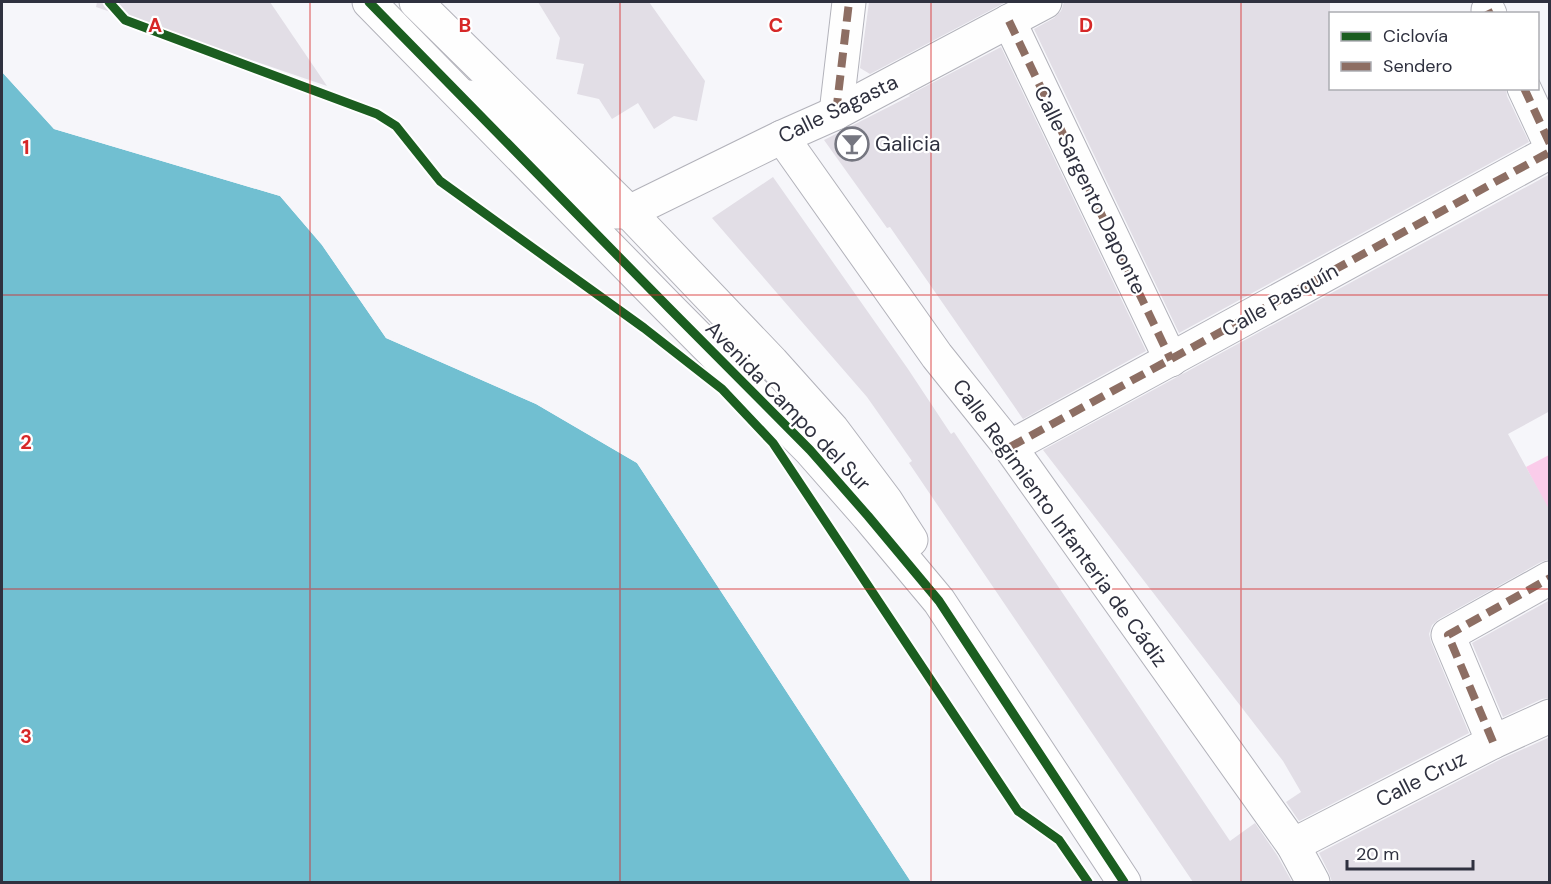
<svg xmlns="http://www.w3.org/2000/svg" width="1551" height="884" viewBox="0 0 1551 884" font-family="'DM Sans',sans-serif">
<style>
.green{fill:#faccea}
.water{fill:#71bfd1}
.pier{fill:#f6f6fa}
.building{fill:#e2dee6}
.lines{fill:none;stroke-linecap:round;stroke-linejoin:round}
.street-casing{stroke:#b2b2ba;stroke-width:35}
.secondary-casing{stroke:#b2b2ba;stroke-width:35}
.street{stroke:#fefefe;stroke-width:33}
.secondary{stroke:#fefefe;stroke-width:33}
.quiet{stroke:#8d6e63;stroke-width:8;stroke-dasharray:15 8;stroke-linecap:butt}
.cycleway-casing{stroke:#fff;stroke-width:13}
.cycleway{stroke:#1b5e20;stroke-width:9}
.grid{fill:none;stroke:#d62828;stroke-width:1.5;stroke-opacity:0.55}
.labels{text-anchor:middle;stroke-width:4.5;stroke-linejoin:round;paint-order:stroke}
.street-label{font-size:21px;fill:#2f313f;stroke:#fff}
.poi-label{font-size:21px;fill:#2f313f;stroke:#fff;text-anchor:start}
.grid-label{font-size:20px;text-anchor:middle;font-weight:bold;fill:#d62828;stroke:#fff;stroke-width:4.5;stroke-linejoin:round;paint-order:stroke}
</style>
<rect width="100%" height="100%" fill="#f6f6fa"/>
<polygon class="green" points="1549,455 1549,511 1526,467"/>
<polygon class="water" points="2,72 54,129 280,196 322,245 386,338 536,404 637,463 911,882 2,882"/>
<polygon class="pier" points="2,69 56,127 282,194 324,243 388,336 537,401 639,460 914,882 911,882 637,463 536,404 386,338 322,245 280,196 54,129 2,72"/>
<g class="building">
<polygon points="97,2 270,2 327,86 96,7"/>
<polygon points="538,2 649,2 705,81 697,121 674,116 654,129 638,103 612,119 599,99 577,94 584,64 556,59 560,38"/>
<polygon points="869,2 1006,2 870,74 860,68"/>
<polygon points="1064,2 1330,2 1330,88 1506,88 1507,96 1529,142 1179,333 1034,29 1054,18 1061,11"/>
<polygon points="1001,47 1146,351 1023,419 890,227 887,228 824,140 910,96 909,95"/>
<polygon points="1550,174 1550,411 1508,434 1550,511 1550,559 1541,562 1439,619 1432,625 1429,634 1431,642 1469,733 1299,821 1286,802 1301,792 1283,761 1043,450"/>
<polygon points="773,177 908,369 951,434 954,432 1230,841 1255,823 1277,855 1292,882 1193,882 909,463 912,461 867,397 712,218"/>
<polygon points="1550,600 1550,698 1542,699 1503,717 1472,643"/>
<polygon points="1550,737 1550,882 1332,882 1329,873 1319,853 1501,759"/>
</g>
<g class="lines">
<defs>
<g id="street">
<polyline points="1488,10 1490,14"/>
<polyline points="1009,21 1171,360"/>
<polyline points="1524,88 1550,144"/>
<polyline points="469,97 496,108 602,212 629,212 782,137 836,113 1045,2"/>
<polyline points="836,113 849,2"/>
<polyline points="782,137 937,356 1010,447 1293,845 1313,882"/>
<polyline points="1010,447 1550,152"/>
<polyline points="1493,742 1448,635 1550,578"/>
<polyline points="1293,845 1493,742 1550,716"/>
</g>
<g id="secondary">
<polyline points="369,2 668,307 810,450 868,516 939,601 1124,882"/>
<polyline points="416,2 629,212 772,362 832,429 886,501 911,540"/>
</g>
</defs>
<use href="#street" class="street-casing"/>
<use href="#secondary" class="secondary-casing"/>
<use href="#street" class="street"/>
<use href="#secondary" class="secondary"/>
<g class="quiet">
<polyline points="1488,10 1490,14"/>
<polyline points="1009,21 1171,360"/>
<polyline points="1524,88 1550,144"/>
<polyline points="836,113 849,2"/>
<polyline points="1010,447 1550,152"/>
<polyline points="1493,742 1448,635 1550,578"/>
</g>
<defs>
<g id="cycleway">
<polyline points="109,2 125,20 377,114 396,126 440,181 644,328 722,389 773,443 1018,811 1059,840 1088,882"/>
<polyline points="369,2 668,307 810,450 868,516 939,601 1124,882"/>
</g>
</defs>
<use href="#cycleway" class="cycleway-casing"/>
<use href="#cycleway" class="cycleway"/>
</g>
<path class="grid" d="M 310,2 L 310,882M 620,2 L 620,882M 931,2 L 931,882M 1241,2 L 1241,882M 2,295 L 1550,295M 2,589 L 1550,589"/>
<defs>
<symbol id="bar-ring" viewBox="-11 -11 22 22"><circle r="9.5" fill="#fff" stroke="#757680" stroke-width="1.5"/><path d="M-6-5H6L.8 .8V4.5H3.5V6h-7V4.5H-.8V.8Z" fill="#757680"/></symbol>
</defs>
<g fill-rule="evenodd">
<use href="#bar-ring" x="833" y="125" width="38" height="38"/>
</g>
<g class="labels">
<g class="street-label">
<text transform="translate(838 109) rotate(-26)" y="7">Calle Sagasta</text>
<text transform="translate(1090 190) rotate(64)" y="7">Calle Sargento Daponte</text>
<text transform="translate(1280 300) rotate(-29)" y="7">Calle Pasquín</text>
<text transform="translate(788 406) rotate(46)" y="7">Avenida Campo del Sur</text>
<text transform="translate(1060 523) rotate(54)" y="7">Calle Regimiento Infanteria de Cádiz</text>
<text transform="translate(1421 779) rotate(-27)" y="7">Calle Cruz</text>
</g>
<g class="poi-label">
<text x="875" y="151">Galicia</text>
</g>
</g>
<g class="grid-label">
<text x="155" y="32">A</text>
<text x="465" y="32">B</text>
<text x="776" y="32">C</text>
<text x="1086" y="32">D</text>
<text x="26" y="154">1</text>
<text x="26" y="449">2</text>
<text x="26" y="743">3</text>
</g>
<rect width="1551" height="884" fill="none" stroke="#2f313f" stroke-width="6"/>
<rect x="1329" y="12" width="210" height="78" fill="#ffffff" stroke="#acadb2" stroke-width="1.5"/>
<rect x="1341" y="32" width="30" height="9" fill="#1b5e20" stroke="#acadb2" stroke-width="1.5"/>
<text x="1383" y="42" font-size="18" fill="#2f313f">Ciclovía</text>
<rect x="1341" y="62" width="30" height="9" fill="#8d6e63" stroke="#acadb2" stroke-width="1.5"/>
<text x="1383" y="72" font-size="18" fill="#2f313f">Sendero</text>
<path d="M1347 860v9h126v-9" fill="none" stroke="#2f313f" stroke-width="3"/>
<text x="1356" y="860" font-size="18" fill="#2f313f" stroke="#ffffff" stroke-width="4.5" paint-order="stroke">20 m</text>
</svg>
